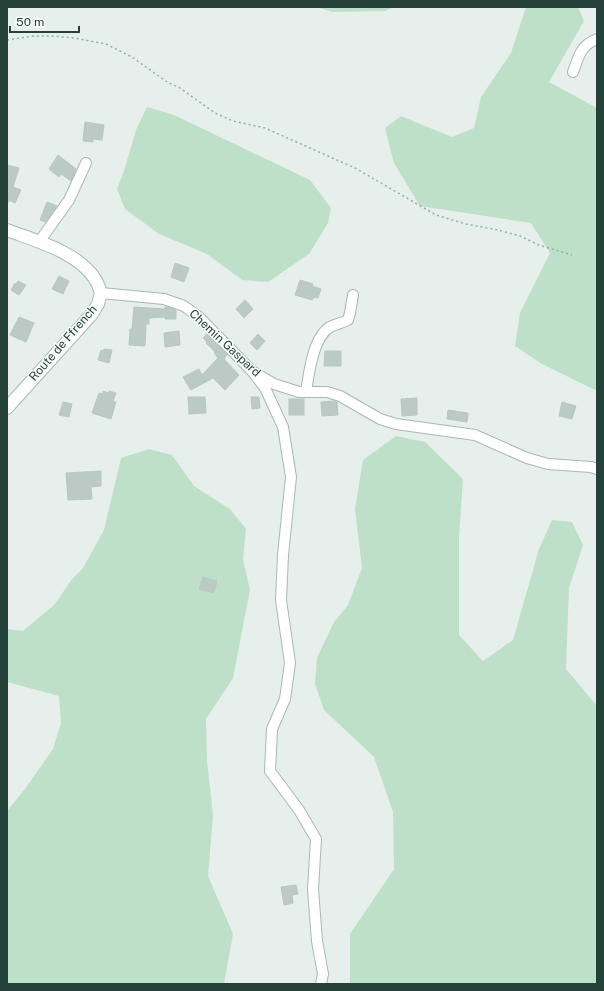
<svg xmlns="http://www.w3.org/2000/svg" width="604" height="991" viewBox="0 0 604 991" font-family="'Public Sans',sans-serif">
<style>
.green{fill:#bfe0c8}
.building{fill:#bbcac4;stroke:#b8c9c2}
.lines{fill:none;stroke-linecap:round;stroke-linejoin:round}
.street-casing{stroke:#a8b8b2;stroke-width:12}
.secondary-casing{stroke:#a4bbb3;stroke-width:14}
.path{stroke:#86b3a5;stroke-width:1.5;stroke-dasharray:2 3;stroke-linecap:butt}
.street{stroke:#fff;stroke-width:10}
.secondary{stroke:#fff;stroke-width:12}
.labels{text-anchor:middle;stroke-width:3;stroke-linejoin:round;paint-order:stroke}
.street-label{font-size:12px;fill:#24423a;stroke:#f7fbf9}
</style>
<rect width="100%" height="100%" fill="#e6efeb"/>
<g class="green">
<polygon points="316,7 393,7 385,11 333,12"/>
<polygon points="526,7 578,7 584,21 549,82 597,108 597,391 542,364 515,346 520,313 550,253 531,223 420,206 394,163 385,128 401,116 452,137 474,128 481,97 511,53"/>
<polygon points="147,107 174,115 310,180 331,208 328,223 309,254 268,282 242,280 207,254 159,234 125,209 117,189 124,171 136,130"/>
<polygon points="396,436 425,442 463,479 459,537 459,635 483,661 513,640 539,549 552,520 572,522 583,545 569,588 566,669 597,706 597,984 350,984 350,934 394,869 393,812 374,757 324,710 315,684 317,658 334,622 348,605 362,568 355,509 363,460"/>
<polygon points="149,449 172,455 194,486 230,509 246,529 243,559 250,590 233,678 206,719 207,761 213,815 208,876 233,934 224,984 7,984 7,811 25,789 53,749 61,723 59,696 7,682 7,629 23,631 54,605 73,578 83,568 104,530 121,458"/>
</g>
<g class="building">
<polygon points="85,122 104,125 102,140 93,139 93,142 83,141"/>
<polygon points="58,155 76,169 71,181 61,174 59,177 49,169"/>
<polygon points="7,165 19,168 13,187 21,190 15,203 9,200 9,202 7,202"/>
<polygon points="47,202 57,206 46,222 40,220"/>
<polygon points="175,263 189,268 184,282 171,277"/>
<polygon points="59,276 69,281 63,294 52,289"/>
<polygon points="300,280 313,284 312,286 321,289 318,298 314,297 312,300 295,295"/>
<polygon points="18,281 26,285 19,295 11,290 15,283 16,284"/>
<polygon points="245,300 253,309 244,318 236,309"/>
<polygon points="134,307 165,309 165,307 169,307 176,310 176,319 165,319 165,317 149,318 149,324 146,324 145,346 129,345 130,329 132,329"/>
<polygon points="19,317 34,323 26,342 10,335"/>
<polygon points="179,331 180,345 165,347 164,333"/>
<polygon points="207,334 227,355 224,359 239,375 225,390 213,378 191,390 183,377 199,369 202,375 218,358 214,353 215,352 206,343 207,342 203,338"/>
<polygon points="258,334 265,341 257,350 250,343"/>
<polygon points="104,349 112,350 109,363 98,360 101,350 103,351"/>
<polygon points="325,351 341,351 341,366 324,366"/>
<polygon points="103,391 109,393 109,391 116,393 113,401 116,402 111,419 92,413 99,393 103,394"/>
<polygon points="188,397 205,397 206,413 189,414"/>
<polygon points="251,397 259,397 260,408 252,409"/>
<polygon points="417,398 417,415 402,416 401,399"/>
<rect x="289" y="399" width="15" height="16"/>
<polygon points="333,401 337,402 338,415 322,416 321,402"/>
<polygon points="63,402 72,404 69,417 59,415"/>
<polygon points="562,402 576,406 572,419 559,416"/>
<polygon points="448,410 468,413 467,422 447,419"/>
<polygon points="101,471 101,486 91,487 92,499 68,500 66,473"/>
<polygon points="203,577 217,581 214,593 199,589"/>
<polygon points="296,885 298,894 292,895 293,903 284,905 281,887"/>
</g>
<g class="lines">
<defs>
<g id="street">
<path d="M 573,72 C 579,56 580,46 597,39"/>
<polyline points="39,242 69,200 86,163"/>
<polyline points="101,293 164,299 184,306 199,317 252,371 274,384 299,392 327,392 340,396 380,419 396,424 475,435 527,458 548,464 591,467 597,469"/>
<polyline points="252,371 265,388 283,427 291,477 283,555 281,600 290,663 285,699 272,729 270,771 299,810 316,839 313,889 317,941 323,974 321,984"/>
<path d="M 306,392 C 309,373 313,337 330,327 C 336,324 342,323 348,320 L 350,313 L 353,295"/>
</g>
<path id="secondary" d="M 7,230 C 36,241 78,252 95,279 C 98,283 99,288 101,293 L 98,304 L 92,314 L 7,408"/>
</defs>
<use href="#street" class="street-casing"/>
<use href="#secondary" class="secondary-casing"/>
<polyline class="path" points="7,40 34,36 52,36 74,38 106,44 132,57 167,82 180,88 215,113 233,121 265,128 355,168 436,215 466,224 498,230 520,236 539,245 572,255"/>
<use href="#street" class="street"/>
<use href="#secondary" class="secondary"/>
</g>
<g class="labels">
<g class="street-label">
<text transform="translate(63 343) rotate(-49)" y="4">Route de Ffrench</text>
<text transform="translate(225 343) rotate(43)" y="4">Chemin Gaspard</text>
</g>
</g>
<rect width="604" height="991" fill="none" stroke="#24423a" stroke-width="16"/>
<path d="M10 26v6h69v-6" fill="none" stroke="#24423a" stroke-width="2"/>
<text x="16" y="26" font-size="12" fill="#24423a" stroke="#f7fbf9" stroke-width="3" paint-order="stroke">50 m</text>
</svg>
